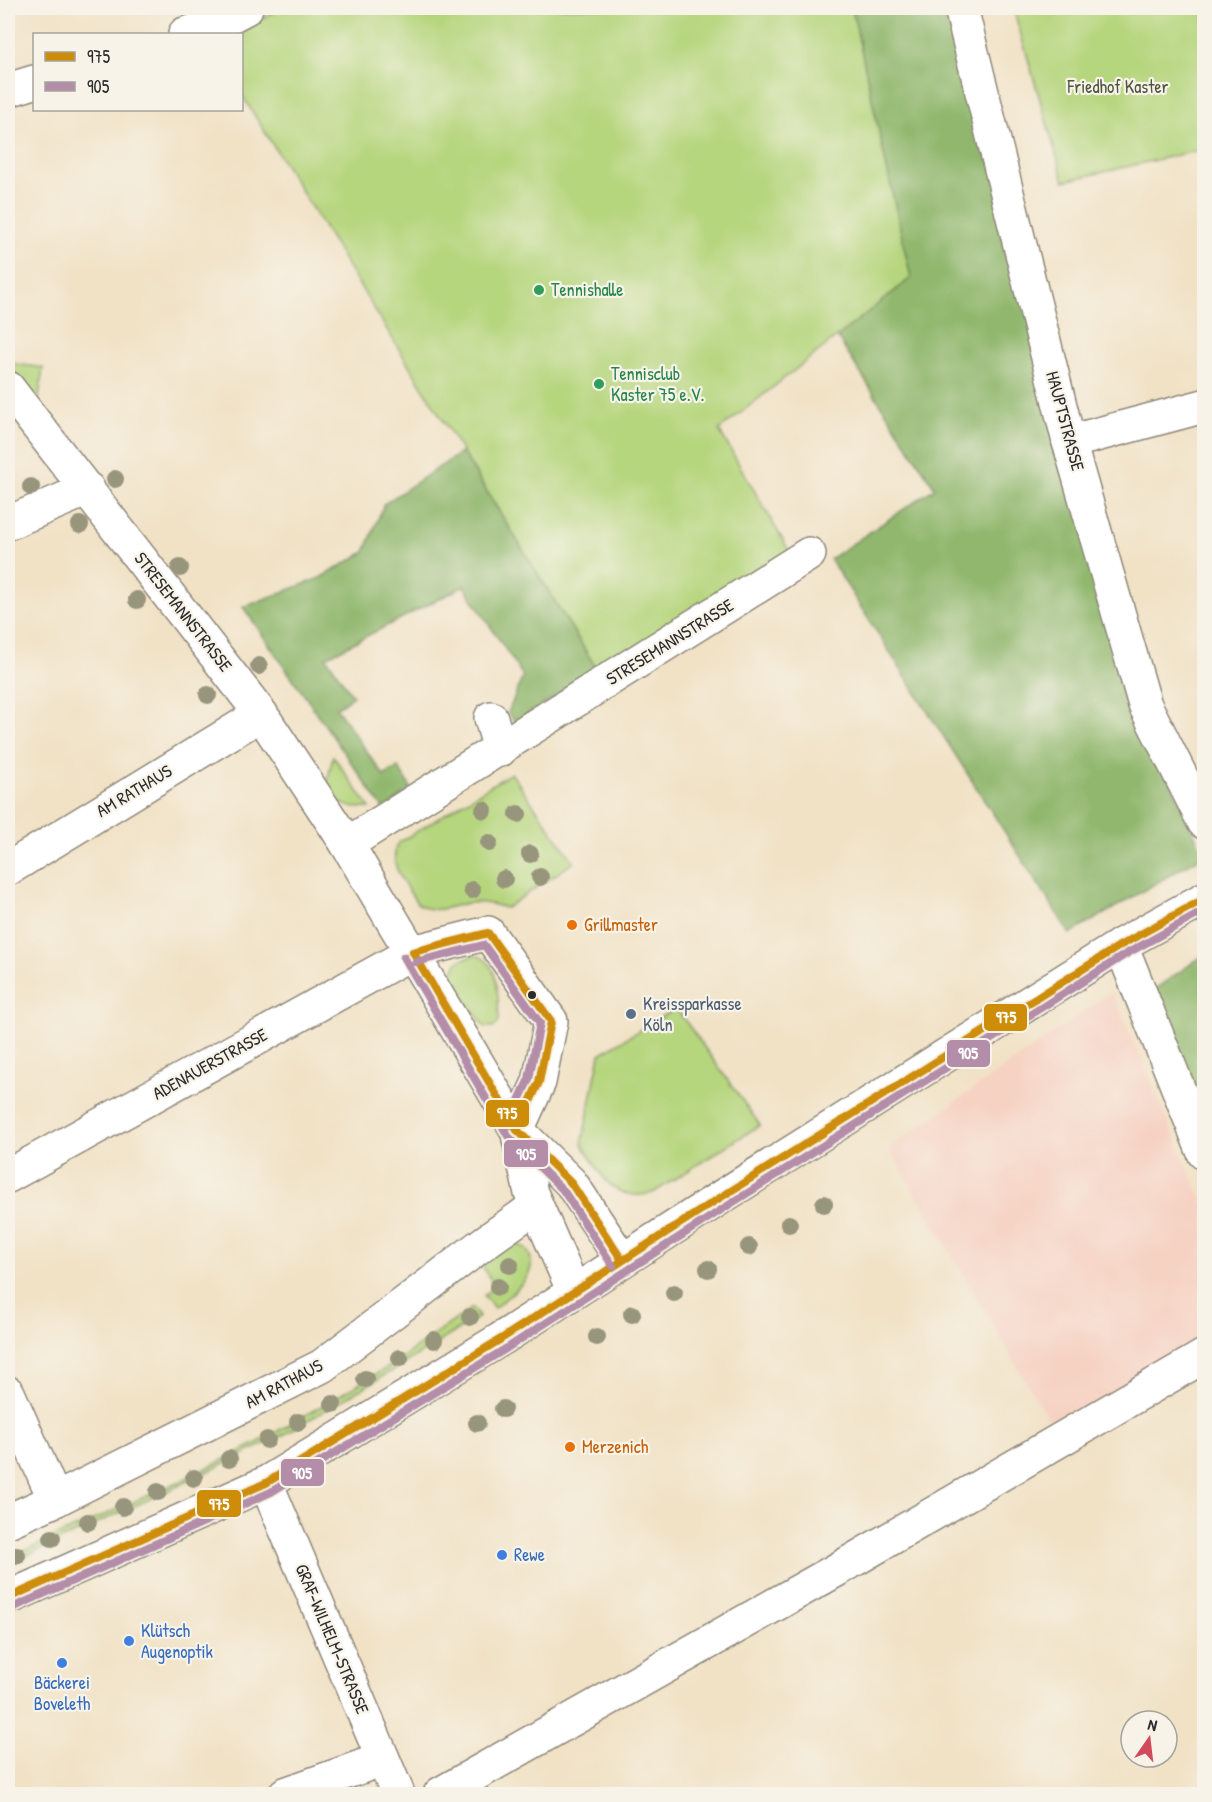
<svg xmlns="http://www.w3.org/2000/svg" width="1212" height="1802" viewBox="0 0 1212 1802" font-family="'Patrick Hand',sans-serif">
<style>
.built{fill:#f6d2c3}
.green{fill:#b6d67e;stroke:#708054;stroke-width:1.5}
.forest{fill:#90b76d;stroke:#5e714c;stroke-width:1.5}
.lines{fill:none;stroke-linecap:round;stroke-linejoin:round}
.minor-casing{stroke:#8e8678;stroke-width:36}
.minor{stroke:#fff;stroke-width:33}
.bus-1-casing{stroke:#f7f3e8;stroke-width:12}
.bus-2-casing{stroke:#f7f3e8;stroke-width:12}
.bus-1{stroke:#ce8d09;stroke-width:8}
.bus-2{stroke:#b48da8;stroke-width:8}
.tree{fill:#97957c}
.leisure-dot{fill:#2e9e5b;stroke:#f7f3e8;stroke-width:2}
.food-dot{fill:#e8710a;stroke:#f7f3e8;stroke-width:2}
.bus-dot{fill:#2b2b2b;stroke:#f7f3e8;stroke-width:2}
.service-dot{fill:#5c6f8a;stroke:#f7f3e8;stroke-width:2}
.shop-dot{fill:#3f7fe0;stroke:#f7f3e8;stroke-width:2}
.labels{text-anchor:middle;stroke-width:4.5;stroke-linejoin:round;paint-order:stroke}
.park-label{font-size:18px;fill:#4e5640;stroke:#f7f3e8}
.leisure-label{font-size:18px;fill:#27864d;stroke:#f7f3e8;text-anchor:start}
.street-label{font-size:18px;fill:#2b2b2b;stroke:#f7f3e8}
.food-label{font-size:18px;fill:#c56008;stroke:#f7f3e8;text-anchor:start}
.service-label{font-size:18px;fill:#4e5e75;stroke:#f7f3e8;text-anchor:start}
.shop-label{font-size:18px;fill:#366cbe;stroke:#f7f3e8;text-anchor:start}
.line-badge{stroke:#f7f3e8;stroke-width:2}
.badge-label{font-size:16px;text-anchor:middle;font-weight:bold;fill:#fff}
</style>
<rect width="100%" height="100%" fill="#f7f3e8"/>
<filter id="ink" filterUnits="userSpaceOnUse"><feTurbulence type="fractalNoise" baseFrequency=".0167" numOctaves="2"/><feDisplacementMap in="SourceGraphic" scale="12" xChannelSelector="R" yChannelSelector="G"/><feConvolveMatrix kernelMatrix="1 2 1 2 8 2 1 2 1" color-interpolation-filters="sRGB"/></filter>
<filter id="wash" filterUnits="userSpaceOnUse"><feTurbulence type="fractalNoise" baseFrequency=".008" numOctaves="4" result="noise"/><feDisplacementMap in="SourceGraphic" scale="24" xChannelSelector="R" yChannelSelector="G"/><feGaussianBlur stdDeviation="1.35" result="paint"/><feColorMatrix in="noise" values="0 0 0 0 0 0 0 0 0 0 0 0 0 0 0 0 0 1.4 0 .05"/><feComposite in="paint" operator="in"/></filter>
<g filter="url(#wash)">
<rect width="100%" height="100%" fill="#f1e2c6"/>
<polygon class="built" points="1112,992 1204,1205 1204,1341 1055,1431 889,1148"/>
<g class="green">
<polygon points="281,8 852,8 911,278 719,430 791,554 598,671 242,95 242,34 234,34"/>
<polygon points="1013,8 1204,8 1204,149 1064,181"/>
<polygon points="8,363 43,368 38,405 8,364"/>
<path d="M 333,756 L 370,808 C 350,809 339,805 325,791 Z"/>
<path d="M 511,773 L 574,862 L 506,908 C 494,904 481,901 468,903 C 448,906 435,916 417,903 C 405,884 387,865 398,843 Z"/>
<path d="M 474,955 C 501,959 497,997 499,1018 C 498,1026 494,1028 486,1027 L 483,1025 L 452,980 L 452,974 L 458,961 Z"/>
<path d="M 676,1008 L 760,1125 L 653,1193 C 610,1203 603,1175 582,1144 L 600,1054 Z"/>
<path d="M 507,1242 C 515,1243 523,1245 528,1252 C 542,1275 508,1296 494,1308 L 484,1296 L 492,1288 L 493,1283 L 483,1268 L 482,1262 Z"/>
<polygon points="472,1308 479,1317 390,1372 283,1435 176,1487 8,1564 8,1558 187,1478 259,1442 390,1366"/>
</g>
<g class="forest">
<polygon points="852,8 950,8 1135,704 1204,855 1070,934 830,559 935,488 837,337 911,278"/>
<polygon points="462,452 598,671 515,722 508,713 523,676 464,586 326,657 353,696 336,708 384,776 398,767 411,788 384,810 243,607 320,578 365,552 384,504"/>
<polygon points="1204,955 1204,1122 1152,991"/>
</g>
</g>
<g filter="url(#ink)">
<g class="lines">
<defs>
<g id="minor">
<polyline points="961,8 1069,442 1145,705 1204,822"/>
<polyline points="185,34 214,25 246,8"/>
<polyline points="8,90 34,82"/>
<polyline points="8,388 261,714 347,844 517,1130 571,1183 622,1260"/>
<polyline points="1069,442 1204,406"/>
<polyline points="8,523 88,489"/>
<polyline points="491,718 500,750"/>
<polyline points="347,844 809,554"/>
<polyline points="8,869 261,714"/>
<polyline points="1121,945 1204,1153"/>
<polyline points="517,1130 531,1193 574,1292"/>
<polyline points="8,1176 413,952 488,933 551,1021 539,1082 517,1130"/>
<polyline points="8,1393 55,1500"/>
<polyline points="266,1483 398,1794"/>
<polyline points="8,1521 55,1500 322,1366 484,1243 536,1206"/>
<polyline points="8,1598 266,1483 501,1339 726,1194 1121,945 1204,899"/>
<polyline points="285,1794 383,1759"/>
<polyline points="440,1794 840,1568 1204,1356"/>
</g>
</defs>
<use href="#minor" class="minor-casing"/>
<use href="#minor" class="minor"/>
<defs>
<g id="bus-1">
<polyline points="413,952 517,1130 571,1183 622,1260"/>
<polyline points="413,952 488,933 551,1021 539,1082 517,1130"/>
<polyline points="8,1598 266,1483 501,1339 726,1194 1121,945 1204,899"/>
</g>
<g id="bus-2">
<polyline points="404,957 508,1136 563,1190 613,1266"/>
<polyline points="416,962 484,945 540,1023 529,1079 507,1126"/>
<polyline points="12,1608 271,1492 507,1348 732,1203 1126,954 1204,911"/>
</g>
</defs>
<use href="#bus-1" class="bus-1-casing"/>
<use href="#bus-2" class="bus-2-casing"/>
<use href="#bus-1" class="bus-1"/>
<use href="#bus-2" class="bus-2"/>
</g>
<g class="tree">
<circle cx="115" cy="479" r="9"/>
<circle cx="31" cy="487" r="9"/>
<circle cx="80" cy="525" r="9"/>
<circle cx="180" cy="568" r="9"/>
<circle cx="137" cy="600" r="9"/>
<circle cx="259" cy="666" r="9"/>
<circle cx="208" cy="695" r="9"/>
<circle cx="484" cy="810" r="9"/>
<circle cx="518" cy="814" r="9"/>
<circle cx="489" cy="843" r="9"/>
<circle cx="530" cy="854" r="9"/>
<circle cx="540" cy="877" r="9"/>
<circle cx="504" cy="879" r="9"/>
<circle cx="472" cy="890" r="9"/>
<circle cx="824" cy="1204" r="9"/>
<circle cx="789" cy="1224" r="9"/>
<circle cx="749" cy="1247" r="9"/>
<circle cx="510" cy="1265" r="9"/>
<circle cx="708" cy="1269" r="9"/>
<circle cx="498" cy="1287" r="9"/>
<circle cx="674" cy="1293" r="9"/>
<circle cx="632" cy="1314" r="9"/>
<circle cx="470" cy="1317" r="9"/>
<circle cx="597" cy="1337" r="9"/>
<circle cx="434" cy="1340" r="9"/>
<circle cx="400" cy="1358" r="9"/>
<circle cx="365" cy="1379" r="9"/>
<circle cx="333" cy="1404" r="9"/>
<circle cx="503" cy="1409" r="9"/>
<circle cx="298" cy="1422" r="9"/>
<circle cx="477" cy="1423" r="9"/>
<circle cx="267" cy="1440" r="9"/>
<circle cx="229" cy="1459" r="9"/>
<circle cx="194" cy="1478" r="9"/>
<circle cx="158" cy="1492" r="9"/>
<circle cx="123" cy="1507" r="9"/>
<circle cx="88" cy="1522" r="9"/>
<circle cx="52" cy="1538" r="9"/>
<circle cx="17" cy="1555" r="9"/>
</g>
</g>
<g class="leisure-dot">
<circle cx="539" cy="290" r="6"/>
<circle cx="599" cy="384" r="6"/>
</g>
<g class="food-dot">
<circle cx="572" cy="925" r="6"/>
<circle cx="570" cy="1447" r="6"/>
</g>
<circle class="bus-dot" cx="532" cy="995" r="5"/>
<circle class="service-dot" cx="631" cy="1014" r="6"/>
<g class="shop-dot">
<circle cx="502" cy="1555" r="6"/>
<circle cx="129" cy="1641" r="6"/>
<circle cx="62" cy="1663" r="6"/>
</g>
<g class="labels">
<g class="park-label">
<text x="1118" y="93">Friedhof Kaster</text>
</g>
<g class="leisure-label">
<text x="551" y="296">Tennishalle</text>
<text x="611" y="380">Tennisclub<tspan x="611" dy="21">Kaster 75 e.V.</tspan></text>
</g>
<g class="street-label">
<text transform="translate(1065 421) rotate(75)" y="6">HAUPTSTRASSE</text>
<text transform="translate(183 612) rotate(52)" y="6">STRESEMANNSTRASSE</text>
<text transform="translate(670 642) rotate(-32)" y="6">STRESEMANNSTRASSE</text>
<text transform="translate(134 791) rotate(-31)" y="6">AM RATHAUS</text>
<text transform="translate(210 1064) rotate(-29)" y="6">ADENAUERSTRASSE</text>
<text transform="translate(284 1384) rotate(-28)" y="6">AM RATHAUS</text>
<text transform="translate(332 1639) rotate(67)" y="6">GRAF-WILHELM-STRASSE</text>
</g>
<g class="food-label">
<text x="584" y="931">Grillmaster</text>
<text x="582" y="1453">Merzenich</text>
</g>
<g class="service-label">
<text x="643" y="1010">Kreissparkasse<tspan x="643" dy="21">Köln</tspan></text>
</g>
<g class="shop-label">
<text x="514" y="1561">Rewe</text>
<text x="141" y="1637">Klütsch<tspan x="141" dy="21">Augenoptik</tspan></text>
<text x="62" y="1689" text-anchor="middle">Bäckerei<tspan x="62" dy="21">Boveleth</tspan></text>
</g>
</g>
<g class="line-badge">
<rect x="983" y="1003" width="45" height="29" rx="6" fill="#ce8d09"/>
<rect x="946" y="1039" width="45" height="29" rx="6" fill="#b48da8"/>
<rect x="485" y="1099" width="45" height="29" rx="6" fill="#ce8d09"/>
<rect x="503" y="1139" width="46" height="29" rx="6" fill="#b48da8"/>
<rect x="280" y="1458" width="45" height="29" rx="6" fill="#b48da8"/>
<rect x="196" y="1489" width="46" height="29" rx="6" fill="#ce8d09"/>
</g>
<g class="badge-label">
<text x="1006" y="1023">975</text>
<text x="968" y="1059">905</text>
<text x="507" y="1119">975</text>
<text x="526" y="1160">905</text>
<text x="302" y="1479">905</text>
<text x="219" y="1510">975</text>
</g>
<rect width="1212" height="1802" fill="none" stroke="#f7f3e8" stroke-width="30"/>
<rect x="33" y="33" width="210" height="78" fill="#f7f3e8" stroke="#a5a39c" stroke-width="1.5"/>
<rect x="45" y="52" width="30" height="9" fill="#ce8d09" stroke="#a5a39c" stroke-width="1.5"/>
<text x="87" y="63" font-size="18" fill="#2b2b2b">975</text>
<rect x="45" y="82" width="30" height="9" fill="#b48da8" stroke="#a5a39c" stroke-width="1.5"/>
<text x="87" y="93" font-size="18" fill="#2b2b2b">905</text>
<g transform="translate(1149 1739) rotate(14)"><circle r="28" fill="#f7f3e8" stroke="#a5a39c" stroke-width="1.5"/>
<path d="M0-4.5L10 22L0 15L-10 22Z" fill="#d1495b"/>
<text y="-9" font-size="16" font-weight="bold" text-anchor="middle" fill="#2b2b2b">N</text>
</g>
</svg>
